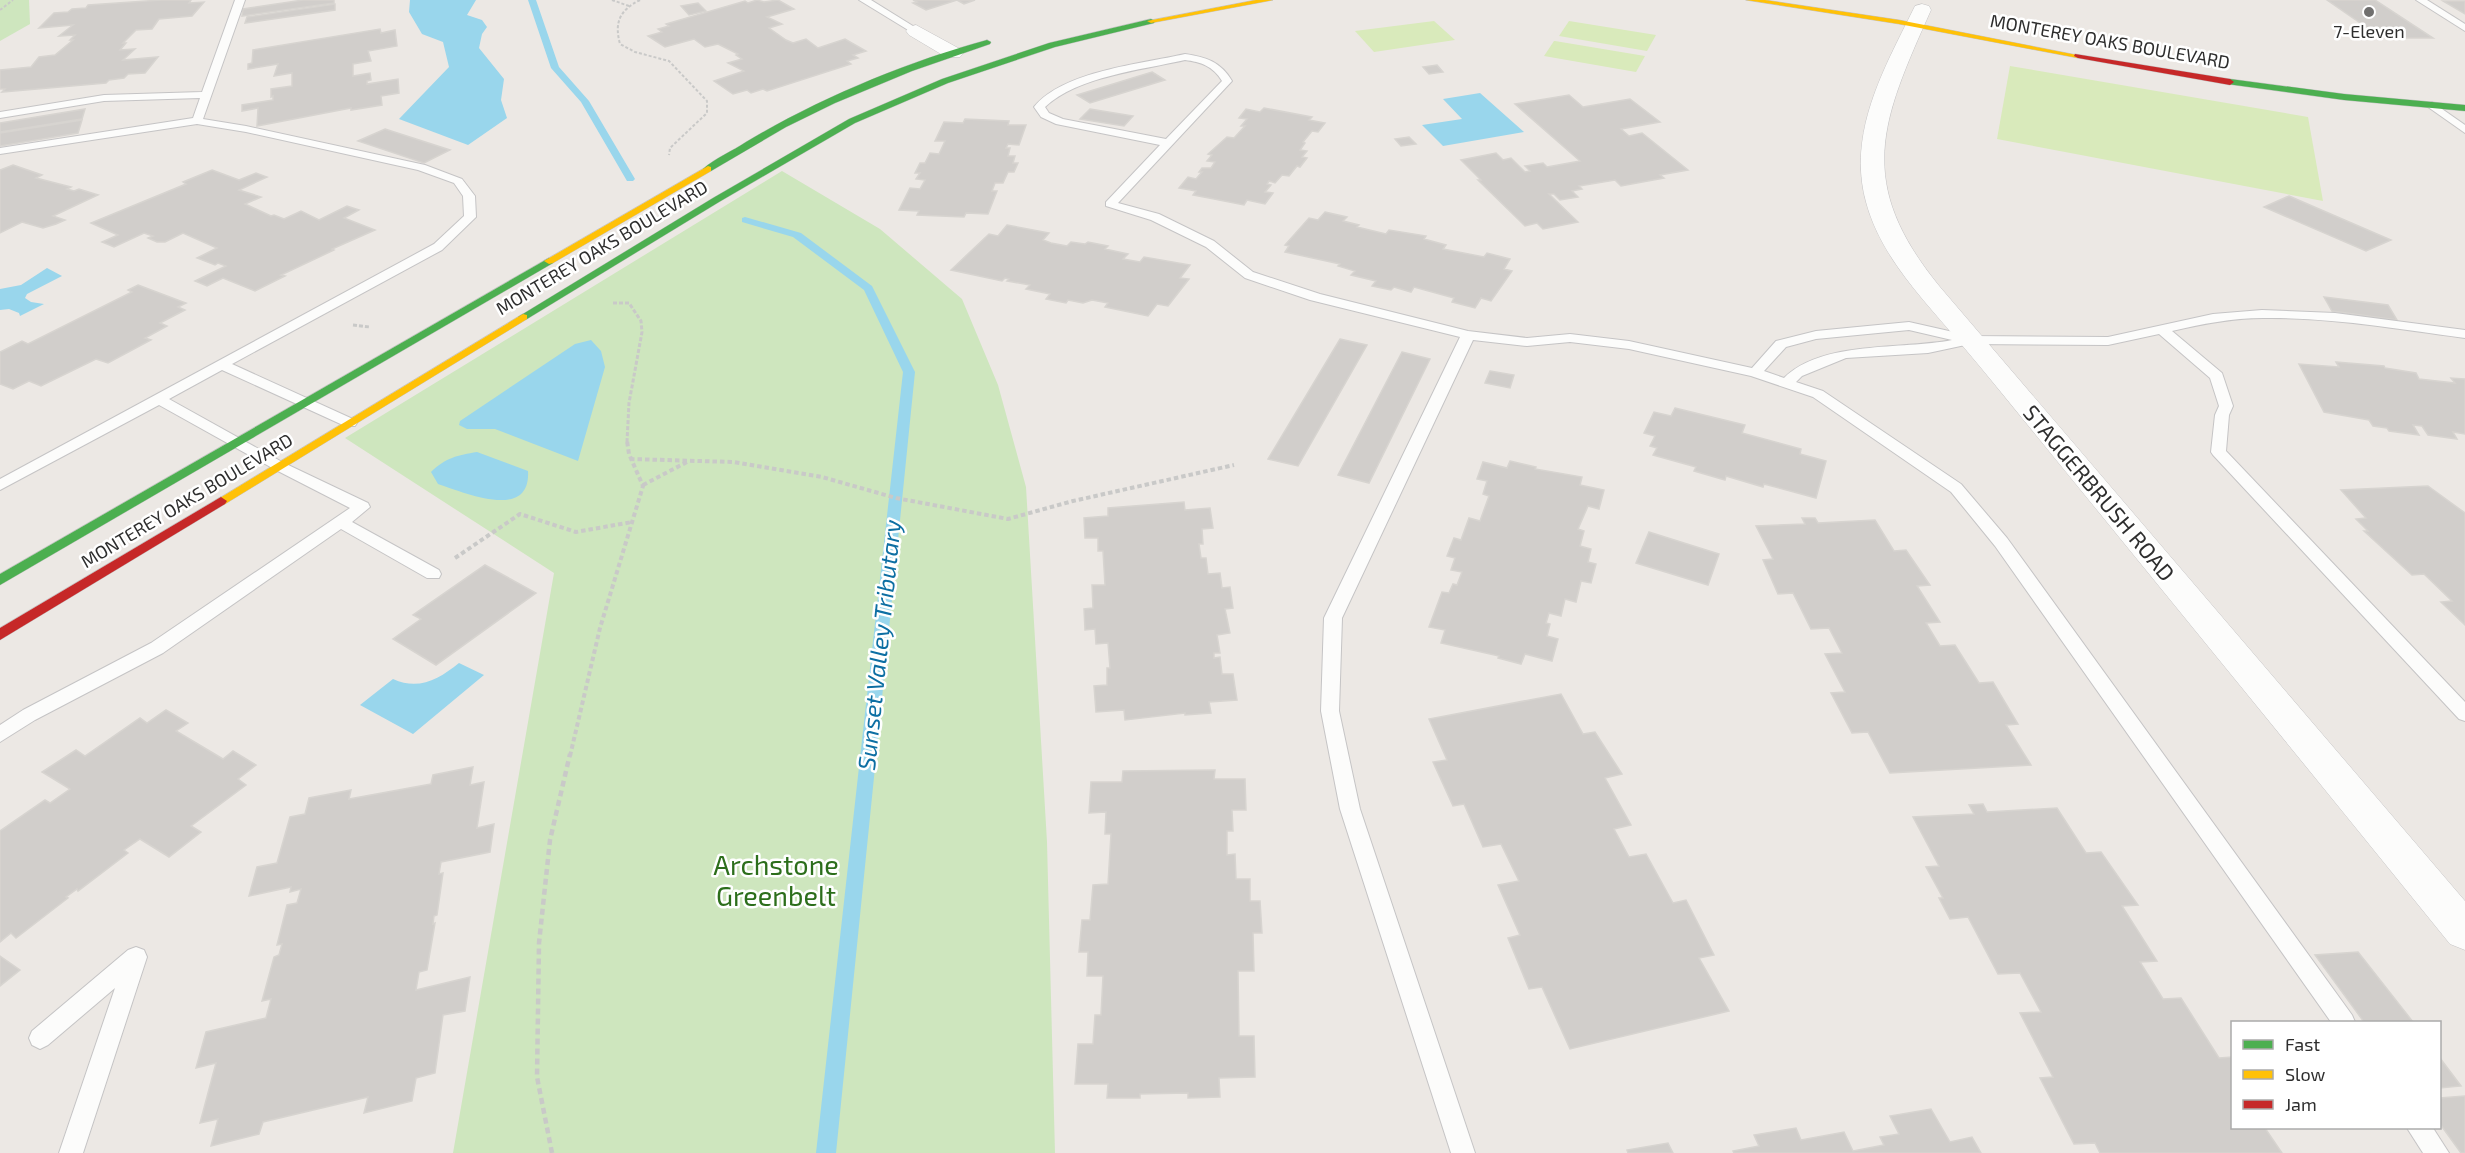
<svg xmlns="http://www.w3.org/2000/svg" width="2465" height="1153" viewBox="0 0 2465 1153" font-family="'Exo 2',sans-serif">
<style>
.green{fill:#cee6be}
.pitch{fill:#d9eabb}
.water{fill:#99d6ec}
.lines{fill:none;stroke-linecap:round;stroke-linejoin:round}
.stream{fill:#99d6ec;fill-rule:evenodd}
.building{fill:#d1cecb;stroke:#d7d4d0;stroke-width:1.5}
.lane-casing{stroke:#c5c4c5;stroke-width:2}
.street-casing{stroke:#c5c4c5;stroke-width:1}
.fast-casing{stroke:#c5c4c5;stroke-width:1}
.slow-casing{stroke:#c5c4c5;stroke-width:1}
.jam-casing{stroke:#c5c4c5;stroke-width:1}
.path-far3{stroke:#c9c9c8;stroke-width:2;stroke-dasharray:3 2;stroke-linecap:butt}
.path-far2{stroke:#c9c9c8;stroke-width:3;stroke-dasharray:4 2;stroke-linecap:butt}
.path-far1{stroke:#c9c9c8;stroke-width:4;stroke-dasharray:4.5 3;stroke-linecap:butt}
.path{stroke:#c9c9c8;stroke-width:4.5;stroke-dasharray:6 4;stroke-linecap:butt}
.lane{fill:#fcfcfb;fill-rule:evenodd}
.street{fill:#fcfcfb;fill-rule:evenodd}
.fast{fill:#4caf50;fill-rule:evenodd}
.slow{fill:#ffc107;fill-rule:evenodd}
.jam{fill:#c62828;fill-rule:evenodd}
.poi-dot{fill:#706f6e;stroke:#fff;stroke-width:2}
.labels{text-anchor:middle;stroke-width:5;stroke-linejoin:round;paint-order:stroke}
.far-poi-label{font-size:18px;fill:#2e2e2e;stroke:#fff}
.far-street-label{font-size:18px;fill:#2e2e2e;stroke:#fff}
.street-label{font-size:22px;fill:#2e2e2e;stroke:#fff}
.water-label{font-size:24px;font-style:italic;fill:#0d6fa3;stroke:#fff}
.near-park-label{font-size:27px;fill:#2c6e1b;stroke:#fff}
</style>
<rect width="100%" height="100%" fill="#ece8e4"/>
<g class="green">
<polygon points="0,0 29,0 30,24 0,41"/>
<polygon points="782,171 880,229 962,299 998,385 1026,487 1047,842 1055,1153 453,1153 554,573 345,438"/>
</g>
<g class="pitch">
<polygon points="1434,21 1455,40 1374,52 1355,31"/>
<polygon points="1569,21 1656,35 1647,51 1559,36"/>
<polygon points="1554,41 1555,41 1645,56 1636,72 1544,56"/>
<polygon points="2010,66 2308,117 2323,201 1997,139"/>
</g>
<g class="water">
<polygon points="410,0 476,0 467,15 482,20 487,27 482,34 479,48 504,79 501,100 507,118 468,145 399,119 449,67 443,42 422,34 409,12"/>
<polygon points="1480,93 1524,132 1443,146 1422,125 1462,119 1443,99"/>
<polygon points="47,268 62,276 27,294 25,298 31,302 44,304 20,316 19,313 9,309 0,310 0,289 21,285"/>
<polygon points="591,340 601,351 605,367 578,461 495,429 467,429 459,425 460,421 575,344"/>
<path d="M 477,452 L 528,471 C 531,522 463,492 438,484 L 431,472 C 445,458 458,455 477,452 Z"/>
<path d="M 459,663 L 484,675 L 413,734 L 360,705 L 393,679 C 419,691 439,679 459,663 Z"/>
</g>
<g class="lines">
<g class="stream">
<polygon points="528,0 536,0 559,67 589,101 635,179 633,181 627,181 581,102 551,68"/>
<polygon points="745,217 801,233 872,286 915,372 836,1153 816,1153 903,372 864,290 793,237 742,222 742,218"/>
</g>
</g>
<g class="building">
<polygon points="161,0 191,0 189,3 204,2 192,16 159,19 152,29 136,30 123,43 126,43 120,50 135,49 123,60 158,57 145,73 128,74 124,78 109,80 106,83 2,92 5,89 0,89 0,70 31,67 39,57 55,55 73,40 70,40 75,35 59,36 73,25 39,28 54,13 68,12 72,9 86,8 88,5"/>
<polygon points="303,0 334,0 334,3 242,16 243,9"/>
<polygon points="757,0 764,2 778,0 794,9 767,17 782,24 769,28 786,40 793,43 806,39 818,48 845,39 866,51 853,55 858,58 847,61 851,64 767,91 763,89 751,93 747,90 733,94 714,81 744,71 728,63 742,59 736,55 738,54 718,44 705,47 694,39 665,47 648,36 662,32 658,29 669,26 666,24 745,1 748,3"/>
<polygon points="913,0 975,0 964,4 957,0 926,10 913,3 917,2"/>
<polygon points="2327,0 2375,0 2433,38 2382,38"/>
<polygon points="2443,1 2465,1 2465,14"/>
<polygon points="698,3 706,11 689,15 681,6"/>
<polygon points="335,4 335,10 245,23 247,17"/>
<polygon points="380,29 381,33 395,30 397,46 368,51 371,61 353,64 353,76 370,73 371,80 367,81 367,84 398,79 399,93 381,96 382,105 351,110 351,108 257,126 258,108 242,111 242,105 273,100 273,96 271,97 271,89 292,86 292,73 274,76 278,64 248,69 248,64 252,63 253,50"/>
<polygon points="1437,65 1443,72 1429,74 1423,67"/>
<polygon points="1152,72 1165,80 1090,103 1077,95"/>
<polygon points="1569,95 1583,107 1630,99 1660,122 1621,129 1629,136 1642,133 1688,170 1660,175 1664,178 1621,186 1615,180 1579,186 1582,189 1572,191 1578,197 1560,200 1554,194 1549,194 1578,222 1543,229 1537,223 1525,226 1478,180 1481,180 1461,160 1496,153 1503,160 1511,158 1525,172 1530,171 1525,166 1543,163 1547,167 1580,161 1515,104"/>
<polygon points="1264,108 1312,117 1309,120 1325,123 1318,132 1312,131 1303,142 1305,143 1300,150 1307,151 1302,157 1307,158 1300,167 1297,166 1289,176 1282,175 1275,183 1269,181 1267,184 1271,185 1265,192 1273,193 1265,204 1247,200 1244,205 1209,198 1193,195 1196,191 1179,188 1188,177 1196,179 1202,172 1199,172 1202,168 1211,168 1215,162 1207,161 1212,155 1208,154 1227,137 1234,138 1245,126 1241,126 1247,119 1239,118 1246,109 1260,112"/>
<polygon points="85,109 82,119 0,132 0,123"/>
<polygon points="1090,109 1133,116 1124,126 1080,119"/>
<polygon points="965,119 1009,121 1008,125 1026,125 1019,145 1008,144 1006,148 1010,148 1008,156 1015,156 1013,163 1018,163 1014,172 1008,172 1003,183 995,183 992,191 997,191 988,214 966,213 964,217 917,215 919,211 899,210 910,188 920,189 925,180 916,179 920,173 915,173 920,163 925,163 930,153 939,154 945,141 935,141 944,122 963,123"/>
<polygon points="82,120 78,133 0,146 0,133"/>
<polygon points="385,129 450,150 424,163 358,141"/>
<polygon points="1409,137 1416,144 1401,146 1395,139"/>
<polygon points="13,165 42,175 36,178 71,187 67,189 74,191 79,189 98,195 53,216 65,220 56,224 43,228 22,222 0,233 0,170"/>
<polygon points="212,170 239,180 256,173 267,177 239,190 261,197 245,204 271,216 274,215 284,219 301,211 319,220 347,206 359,210 344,218 375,230 332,249 334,250 281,275 285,276 255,291 223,278 207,286 195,281 226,266 218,263 215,265 197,258 217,248 183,233 165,242 157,242 148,238 153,236 144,233 114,247 102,242 118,235 91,223 186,184 183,182"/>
<polygon points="2289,196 2391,240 2366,251 2264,207"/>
<polygon points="1325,212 1347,217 1343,221 1359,225 1357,227 1386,234 1389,230 1426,236 1424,239 1446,245 1443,249 1484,257 1487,253 1510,259 1504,269 1512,271 1491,301 1481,298 1475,308 1452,302 1454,298 1414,287 1411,292 1394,287 1391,290 1372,286 1376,281 1351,275 1355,271 1338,266 1340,264 1285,252 1289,246 1285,245 1309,218 1318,220"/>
<polygon points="1007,225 1049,233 1043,240 1051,243 1067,246 1071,242 1085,244 1088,242 1108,246 1105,249 1128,254 1123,259 1140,262 1144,257 1190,265 1180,278 1189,279 1168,306 1157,304 1148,316 1105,307 1108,303 1092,300 1083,303 1068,300 1066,303 1046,299 1050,294 1026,289 1030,285 1007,281 1009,279 1005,278 1002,281 951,270 989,234 998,236"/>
<polygon points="138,285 186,303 178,307 185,310 160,323 167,326 145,338 151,340 108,363 96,359 41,386 29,381 13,389 0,384 0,352 22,341 28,344 132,292 128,290"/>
<polygon points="2324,297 2388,305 2397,320 2332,311"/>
<polygon points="1340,339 1367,345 1298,466 1268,459"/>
<polygon points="1402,352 1430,359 1369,483 1338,475"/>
<polygon points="2336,362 2384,366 2385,368 2416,373 2419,379 2455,383 2451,378 2465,379 2465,434 2453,432 2457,439 2428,435 2422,426 2413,425 2419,435 2389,431 2387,428 2373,426 2369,420 2324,412 2299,364 2339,367"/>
<polygon points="1490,371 1514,375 1510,388 1485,383"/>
<polygon points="1675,408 1745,425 1742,433 1801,449 1800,454 1826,461 1816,498 1764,484 1763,487 1726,476 1725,480 1694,471 1696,467 1653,455 1657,448 1650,446 1655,436 1644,433 1654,412 1671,416"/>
<polygon points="1510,461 1536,467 1535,469 1582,477 1580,485 1604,490 1599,509 1588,506 1578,529 1584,531 1580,546 1591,549 1588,562 1596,564 1591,583 1581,581 1576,602 1565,599 1561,616 1549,613 1546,623 1550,624 1547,636 1558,639 1552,661 1525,654 1521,664 1498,658 1499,656 1441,643 1445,630 1429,627 1442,592 1449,593 1453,584 1457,585 1462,572 1451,570 1455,558 1447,556 1454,538 1461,540 1469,518 1480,521 1489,496 1483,494 1487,481 1477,479 1483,462 1507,468"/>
<polygon points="2428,486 2465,513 2465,625 2441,602 2452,601 2424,574 2412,575 2364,531 2368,531 2356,519 2366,518 2341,490"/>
<polygon points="1184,502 1185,510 1210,508 1213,528 1202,529 1203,544 1199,544 1201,558 1206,558 1208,574 1220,573 1222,588 1230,587 1233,608 1225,609 1230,633 1217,635 1220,653 1214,653 1214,658 1220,657 1222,674 1233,674 1237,700 1209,702 1211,713 1185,715 1185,713 1125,720 1124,710 1096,712 1094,686 1107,685 1107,668 1110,668 1108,643 1096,644 1095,629 1085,630 1084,609 1093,608 1092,585 1105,585 1103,551 1098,551 1098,538 1085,538 1084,518 1108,516 1108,508"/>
<polygon points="1802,518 1815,518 1818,523 1875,520 1894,551 1906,550 1930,585 1917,586 1940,622 1926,623 1940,646 1955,645 1979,683 1993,682 2018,724 2006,725 2031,765 1890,773 1868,732 1852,733 1831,693 1845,692 1825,654 1842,653 1829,628 1811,629 1793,593 1778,594 1763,560 1773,559 1756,526 1805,524"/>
<polygon points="1649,532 1719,554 1708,585 1636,563"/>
<polygon points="485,565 536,593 436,665 393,639 421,619 413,615"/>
<polygon points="1561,694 1583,734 1595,732 1622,774 1605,778 1631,825 1614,829 1629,857 1646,854 1673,903 1686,900 1714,955 1699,958 1729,1011 1570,1049 1542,987 1529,989 1508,938 1520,935 1498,885 1519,881 1501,844 1483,847 1464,804 1453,806 1433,762 1447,760 1429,719"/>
<polygon points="166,710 188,723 176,731 223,759 233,751 256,765 238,779 246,785 191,826 201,832 169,857 140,839 124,850 128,853 78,891 77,889 66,897 68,898 16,938 11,933 0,942 0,831 45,800 50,803 70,789 42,772 76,750 85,756 140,718 147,723"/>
<polygon points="473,767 470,785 484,782 477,828 494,824 490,852 441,862 439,874 443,873 437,915 434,916 433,924 435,923 427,970 419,972 416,990 470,977 465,1011 443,1015 435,1073 416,1078 412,1101 364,1113 368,1097 263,1122 259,1134 211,1146 218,1119 200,1123 216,1063 196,1068 206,1032 266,1018 271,999 262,1001 274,957 279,955 282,944 277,945 287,905 297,903 301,889 290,892 291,887 249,896 257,867 277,863 290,817 305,814 309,798 351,790 349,799 431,784 433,775"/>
<polygon points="1215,770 1214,779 1245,779 1246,810 1232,810 1233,831 1227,831 1227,855 1235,854 1236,879 1250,879 1250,901 1260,901 1262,933 1253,933 1254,971 1238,971 1239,1036 1254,1036 1255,1077 1219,1078 1220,1097 1188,1098 1188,1093 1140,1094 1140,1098 1107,1098 1108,1084 1075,1084 1078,1044 1093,1044 1095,1015 1101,1015 1103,976 1087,976 1088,952 1079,952 1082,920 1090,920 1093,885 1108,884 1111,834 1105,834 1106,812 1089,813 1091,782 1122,782 1123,771"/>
<polygon points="1983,804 1987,812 2057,808 2086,853 2101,852 2138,905 2122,906 2157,961 2140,962 2163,999 2181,998 2219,1058 2232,1057 2232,1128 2265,1128 2282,1153 2100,1153 2095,1143 2074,1144 2040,1078 2053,1077 2020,1013 2041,1012 2020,973 1998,974 1968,917 1950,919 1939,898 1943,898 1926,867 1939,866 1913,817 1974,814 1969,805"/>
<polygon points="2358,952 2413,1022 2364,1022 2315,955"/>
<polygon points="0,956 20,970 0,986"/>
<polygon points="2440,1058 2461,1086 2440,1088"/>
<polygon points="2465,1096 2465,1153 2461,1153 2440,1124 2440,1098"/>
<polygon points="1931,1109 1950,1142 1972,1137 1981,1153 1734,1153 1733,1151 1759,1146 1754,1135 1796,1128 1801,1140 1844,1132 1853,1151 1884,1145 1880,1137 1899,1134 1890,1116"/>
<polygon points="1668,1143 1673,1153 1628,1153 1627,1150"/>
</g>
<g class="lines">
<defs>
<g id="lane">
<polygon points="235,0 245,0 203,119 246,126 425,165 462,179 475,196 476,217 442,250 232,364 355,420 357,423 355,426 345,426 222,370 169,399 284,463 368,503 370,507 352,522 439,570 441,574 439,578 427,578 341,529 163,653 35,720 0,742 0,725 23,710 151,643 350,508 274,469 159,405 0,490 0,479 434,244 464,216 463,196 454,183 418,170 246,132 197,124 0,154 0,148 193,118 200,98 104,101 0,118 0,112 104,95 202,92"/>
<polygon points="859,0 871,0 921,31 913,33"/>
<polygon points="2416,0 2427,0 2465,24 2465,31"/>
<path d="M 1185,54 C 1206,57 1221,62 1232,81 L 1118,203 L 1159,214 L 1214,241 L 1253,272 L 1320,294 L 1468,331 L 1527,338 L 1570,334 L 1629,341 L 1752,368 L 1776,341 L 1816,331 L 1909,322 L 1971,336 L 2108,337 L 2213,314 L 2262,310 L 2335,313 L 2465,330 L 2465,338 C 2398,329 2331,317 2263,318 C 2232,318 2202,324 2172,331 L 2222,373 L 2233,406 L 2229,415 L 2226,451 L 2465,702 L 2465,721 L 2459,719 L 2213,455 L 2211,452 L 2215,415 L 2219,406 L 2210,378 L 2159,334 L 2108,345 L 1970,344 L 1928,353 L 1846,358 L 1802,376 L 1796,382 L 1823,391 L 1961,484 L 2007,538 L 2352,1015 L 2355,1022 L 2331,1022 L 1995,546 L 1951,492 L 1813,397 L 1751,376 L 1629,349 L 1570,342 L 1527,346 L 1473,340 L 1342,618 L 1339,711 L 1360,809 L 1475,1153 L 1451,1153 L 1340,809 L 1321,711 L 1324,618 L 1460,337 L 1310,300 L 1245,278 L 1206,247 L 1151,220 L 1106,206 L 1106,202 L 1160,145 L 1056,124 L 1041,117 L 1034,107 C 1063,71 1141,64 1185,54 ZM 1185,60 C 1201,62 1213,66 1222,81 L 1166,139 L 1063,119 L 1049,113 L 1045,107 C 1078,76 1142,70 1185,60 ZM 1909,330 L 1952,340 C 1902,350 1822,340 1784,378 L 1764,371 L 1786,347 L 1816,339 Z"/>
<polygon points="2432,102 2465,125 2465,133 2428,107 2427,105"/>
<polygon points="136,947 144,950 147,957 83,1153 59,1153 115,988 48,1045 40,1049 32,1045 29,1038 32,1031 128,950"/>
<polygon points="2407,1128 2433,1128 2449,1153 2423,1153"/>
</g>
<g id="street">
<path d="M 1922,4 L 1929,6 L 1931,10 C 1881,122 1854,182 1940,287 L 2465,901 L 2465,950 L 2450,944 C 2311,772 2171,601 2031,429 C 2008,401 1985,372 1961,344 C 1925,301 1881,258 1866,202 C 1847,133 1884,69 1913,10 L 1915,6 Z"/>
<polygon points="916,25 960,49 963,53 960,57 946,57 909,35 906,31 909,27"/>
</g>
<g id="fast">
<polygon points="1151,19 1155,21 1154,23 1055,47 948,83 855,123 719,202 527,319 523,320 518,317 713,198 849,119 942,79 1049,43"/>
<path d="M 987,40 L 991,42 L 990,44 L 912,71 L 835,103 L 786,127 L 711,171 L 703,169 C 715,158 733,151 746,142 C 818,99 906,62 987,40 Z"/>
<polygon points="2230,79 2344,94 2465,105 2465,111 2344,100 2227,84 2227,80"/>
<polygon points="549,258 554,261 553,263 0,585 0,574"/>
</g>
<g id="slow">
<polygon points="1256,0 1273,0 1151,23 1147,21"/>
<polygon points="1746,0 1765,0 1899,20 2082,56 2078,58 1899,24"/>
<polygon points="708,166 711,167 711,171 553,263 549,264 544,261"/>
<polygon points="523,314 527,315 527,319 225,504 221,505 215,501"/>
</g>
<g id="jam">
<polygon points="2075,54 2230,79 2234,82 2230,85 2078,58 2074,56"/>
<polygon points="221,497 227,501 225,504 0,640 0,628"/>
</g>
</defs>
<use href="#lane" class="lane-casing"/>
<use href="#street" class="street-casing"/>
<use href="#fast" class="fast-casing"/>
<use href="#slow" class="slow-casing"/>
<use href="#jam" class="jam-casing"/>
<g class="path-far3">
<polyline points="612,0 629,6"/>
<path d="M 640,0 C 620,10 614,22 620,44 L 635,52 L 669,61 L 707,101 L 707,113 L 670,148 L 669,155"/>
<polyline points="0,10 13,0"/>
</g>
<g class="path-far2">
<polyline points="613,303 629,303 641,321 642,332 629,403 627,442"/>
<polyline points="353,325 370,327"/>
</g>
<g class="path-far1">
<polyline points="630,459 733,462 822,477 896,498 1008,519 1073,501 1234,465"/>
<polyline points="643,485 687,462"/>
<polyline points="455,558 520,514 576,532 632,522"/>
<polyline points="570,756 600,628 643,486 629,454 627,441"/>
</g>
<polyline class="path" points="552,1153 537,1077 539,943 550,840 570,754"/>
<use href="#lane" class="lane"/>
<use href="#street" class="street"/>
<use href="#fast" class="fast"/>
<use href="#slow" class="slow"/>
<use href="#jam" class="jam"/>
</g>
<circle class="poi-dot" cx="2369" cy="12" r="6"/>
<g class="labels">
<g class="far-poi-label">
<text x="2369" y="38">7-Eleven</text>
</g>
<g class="far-street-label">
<text transform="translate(2110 42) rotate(10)" y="6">MONTEREY OAKS BOULEVARD</text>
<text transform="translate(602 248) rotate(-31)" y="6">MONTEREY OAKS BOULEVARD</text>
<text transform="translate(187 501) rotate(-31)" y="6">MONTEREY OAKS BOULEVARD</text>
</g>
<g class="street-label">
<text transform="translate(2099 493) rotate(50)" y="8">STAGGERBRUSH ROAD</text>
</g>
<g class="water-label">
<text transform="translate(880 645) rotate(-84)" y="8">Sunset Valley Tributary</text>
</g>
<g class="near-park-label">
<text x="776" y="875">Archstone<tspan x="776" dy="31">Greenbelt</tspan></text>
</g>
</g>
<rect x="2231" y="1021" width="210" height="108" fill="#ffffff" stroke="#ababab" stroke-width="1.5"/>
<rect x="2243" y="1040" width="30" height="9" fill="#4caf50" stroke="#ababab" stroke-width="1.5"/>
<text x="2285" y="1051" font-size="18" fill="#2e2e2e">Fast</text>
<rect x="2243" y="1070" width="30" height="9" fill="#ffc107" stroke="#ababab" stroke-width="1.5"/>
<text x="2285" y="1081" font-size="18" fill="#2e2e2e">Slow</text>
<rect x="2243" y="1100" width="30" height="9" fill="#c62828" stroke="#ababab" stroke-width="1.5"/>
<text x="2285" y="1111" font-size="18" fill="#2e2e2e">Jam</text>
</svg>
